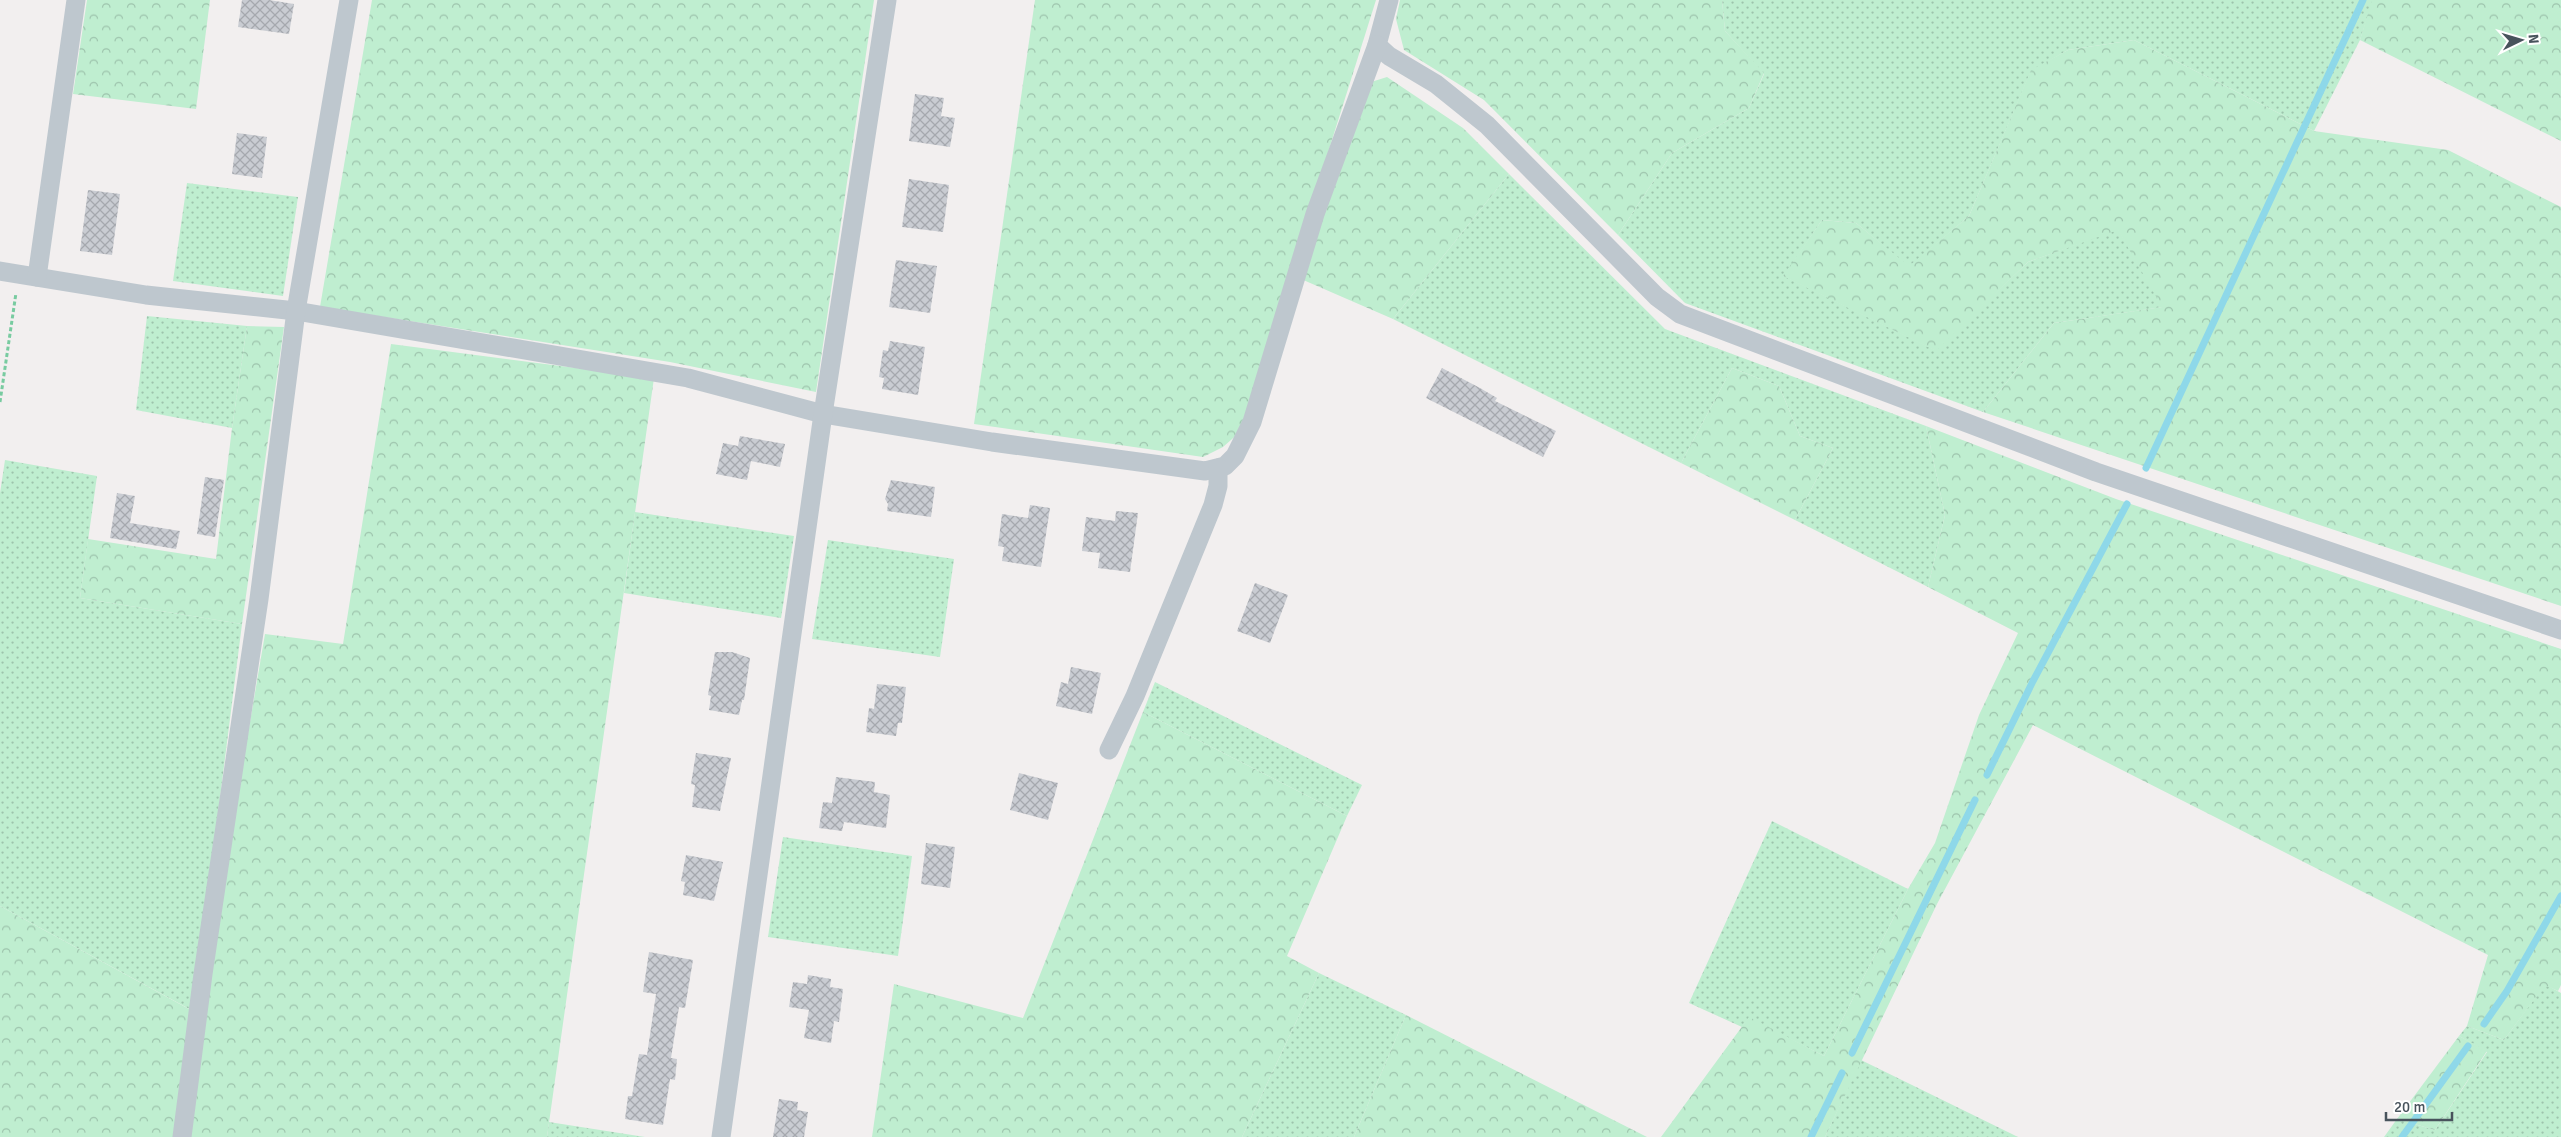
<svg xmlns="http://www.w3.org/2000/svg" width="2561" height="1137" viewBox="0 0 2561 1137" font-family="Signika,sans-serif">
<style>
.grass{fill:url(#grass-dots)}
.forest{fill:url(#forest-crowns)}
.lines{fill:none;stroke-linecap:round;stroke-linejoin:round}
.stream{stroke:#8ed8e9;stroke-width:7}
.building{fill:url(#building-cross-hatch)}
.path{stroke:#78cba0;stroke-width:3;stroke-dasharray:4 2.5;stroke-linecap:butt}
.street{stroke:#bec7ce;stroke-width:19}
</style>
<defs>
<pattern id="grass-dots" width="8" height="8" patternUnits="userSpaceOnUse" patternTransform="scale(1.25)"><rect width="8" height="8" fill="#bfeed0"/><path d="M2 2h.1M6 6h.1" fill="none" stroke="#9dc3ac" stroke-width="1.8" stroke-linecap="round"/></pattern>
<pattern id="forest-crowns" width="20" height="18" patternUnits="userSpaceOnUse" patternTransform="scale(1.25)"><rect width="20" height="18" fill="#bfeed0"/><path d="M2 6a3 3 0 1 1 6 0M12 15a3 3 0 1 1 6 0" fill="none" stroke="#9dc3ac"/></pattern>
<pattern id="building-cross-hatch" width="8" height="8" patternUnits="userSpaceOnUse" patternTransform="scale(1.25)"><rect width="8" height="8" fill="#c9ccd2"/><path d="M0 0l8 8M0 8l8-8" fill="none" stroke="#a5a8ae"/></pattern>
</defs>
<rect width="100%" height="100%" fill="#f2efef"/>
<g class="grass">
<polygon points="1722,0 2373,0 2360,40 2314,131 2134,40 2068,50 2031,71 1969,216 1909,267 1856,223 1822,220 1784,276 1935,350 2028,262 2118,229 2163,307 2054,323 1983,412 1685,303 1618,235 1672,153 1749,108 1764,74 1725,31"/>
<polygon points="1509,174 1665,329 1926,426 1945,515 1928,587 1795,520 1833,448 1800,436 1779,386 1732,368 1681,463 1393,319"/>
<polygon points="187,183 298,197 283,296 173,281"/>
<polygon points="147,316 247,326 232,428 136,410"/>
<polygon points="5,460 97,476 80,598 242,624 193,1011 0,906 0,493"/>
<polygon points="635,512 794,536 781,618 624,593"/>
<polygon points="828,540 954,559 940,657 812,639"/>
<polygon points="1155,682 1362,785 1347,816 1143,712"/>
<polygon points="1772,821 1908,889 1824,1056 1749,1018 1742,1027 1689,1003"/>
<polygon points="783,837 912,856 898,956 768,937"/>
<polygon points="1319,973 1406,1015 1354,1137 1242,1137"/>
<polygon points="2545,984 2561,993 2561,1137 2384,1137 2397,1119 2435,1130 2487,1052 2459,1036 2467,1026 2504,1040"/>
<polygon points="1861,1060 2018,1137 1825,1137"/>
<polygon points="549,1122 645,1137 547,1137"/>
</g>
<g class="forest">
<polygon points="87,0 210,0 196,109 73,94"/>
<polygon points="372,0 874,0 816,392 670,362 320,307"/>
<polygon points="1035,0 1376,0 1240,432 1223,447 1203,457 974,424"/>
<polygon points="1400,0 1722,0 1725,31 1764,73 1749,108 1672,153 1618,235 1484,100 1404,50 1396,19"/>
<polygon points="2372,0 2561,0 2561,141 2360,40"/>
<polygon points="2134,40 2314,131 2448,150 2561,207 2561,606 1983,412 2054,323 2162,307 2118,230 2028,262 1936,351 1783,276 1822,220 1856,223 1909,266 1969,216 2031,70 2068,50"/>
<polygon points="1387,77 1463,128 1509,174 1393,319 1301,279 1368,83"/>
<polygon points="247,326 284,327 242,624 80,598 88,539 216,559 232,428"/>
<polygon points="391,344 654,378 547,1137 0,1137 0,906 200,1015 265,634 343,644"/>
<polygon points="1732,368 1779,386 1800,436 1833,448 1795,520 1681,463"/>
<polygon points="1926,426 2116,499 2561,649 2561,985 2558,991 2545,985 2504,1040 2467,1026 2488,955 2033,725 1937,904 1825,1137 1661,1137 1749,1017 1824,1056 1908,889 1935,843 1979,715 2018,633 1928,587 1945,515"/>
<polygon points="1143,712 1347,816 1287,956 1319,973 1242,1137 872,1137 894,984 1023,1018"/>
<polygon points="1406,1015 1647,1137 1354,1137"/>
<polygon points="2459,1036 2487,1051 2435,1130 2397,1119"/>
</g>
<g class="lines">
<g class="stream">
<polyline points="2146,468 2363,0"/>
<polyline points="1987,775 2033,681 2127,504"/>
<polyline points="2484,1024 2507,991 2561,896"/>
<polyline points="1852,1053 1975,800"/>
<polyline points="1811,1137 1842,1073"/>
<polyline points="2402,1137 2468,1046"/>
</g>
</g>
<g class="building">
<polygon points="242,0 269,0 294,4 289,34 238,27"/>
<polygon points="915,94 944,98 941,116 955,118 950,147 909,141"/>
<polygon points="237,133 267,137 262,178 232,174"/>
<polygon points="909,179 949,185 943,232 902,227"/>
<polygon points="88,190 120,194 112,255 80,251"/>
<polygon points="896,260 937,266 930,313 889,307"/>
<polygon points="890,341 925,347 918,395 882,389 884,378 879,377 883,350 888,351"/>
<polygon points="1442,368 1480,388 1497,398 1495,401 1556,431 1543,457 1426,398"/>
<polygon points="740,436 785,444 780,467 751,461 747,480 716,474 723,443 738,446"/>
<polygon points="205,477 224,480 215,537 197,534"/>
<polygon points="891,480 935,487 931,517 887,511 888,504 885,499"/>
<polygon points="117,493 135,496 130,523 180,531 176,549 110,538"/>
<polygon points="1030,505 1050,508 1041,567 1002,561 1004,547 998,546 1002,514 1028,518"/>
<polygon points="1116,511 1138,513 1130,572 1098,568 1100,553 1082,551 1086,517 1115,521"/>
<polygon points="1255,583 1288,595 1270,643 1237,631"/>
<polygon points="715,652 732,652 750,658 744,700 742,700 739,715 709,710 711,696 708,695"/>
<polygon points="1071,667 1101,673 1092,714 1056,706 1061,682 1068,684"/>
<polygon points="877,684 906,687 902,723 898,723 896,736 866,732 869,708 874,709"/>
<polygon points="696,753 731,758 720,811 692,807 695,785 691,784"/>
<polygon points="1019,773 1058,783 1048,820 1010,810"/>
<polygon points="836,777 875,782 874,792 890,795 886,828 844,822 842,831 819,828 823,802 832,803"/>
<polygon points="926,843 955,847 950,888 921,884"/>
<polygon points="686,855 723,862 714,901 683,895 685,882 681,881"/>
<polygon points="649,952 693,960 685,1008 679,1007 671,1058 677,1059 675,1080 670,1079 663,1125 625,1119 628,1096 632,1096 639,1054 647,1055 656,994 643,992"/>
<polygon points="808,975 831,979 830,987 843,989 839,1022 834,1021 831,1043 804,1038 809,1010 789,1007 793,982 807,984"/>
<polygon points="779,1099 798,1102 797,1110 808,1112 804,1137 773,1137"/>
</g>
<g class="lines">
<polyline class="path" points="0,402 16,293"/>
<g class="street">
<polyline points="1389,0 1377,45 1389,56 1436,84 1487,125 1657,297 1680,314 2096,472 2561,630"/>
<polyline points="0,271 146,295 296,311 688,378 823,414 992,442 1205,471 1225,466 1235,456 1252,422 1315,214 1377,45"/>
<polyline points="37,277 76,0"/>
<polyline points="1109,750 1135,696 1213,505 1218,486 1218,468"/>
<polyline points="182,1137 203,974 259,599 296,311 349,0"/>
<polyline points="721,1137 823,414 887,0"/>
</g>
</g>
<g transform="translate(2521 40) rotate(85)" stroke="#ffffff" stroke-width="4" paint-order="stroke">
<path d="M0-4L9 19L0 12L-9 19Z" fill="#48535c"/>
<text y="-8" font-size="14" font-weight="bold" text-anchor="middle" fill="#48535c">N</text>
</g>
<path d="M2386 1112v8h66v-8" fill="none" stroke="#48535c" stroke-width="2.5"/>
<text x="2394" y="1112" font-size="15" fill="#48535c" stroke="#ffffff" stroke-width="4" paint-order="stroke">20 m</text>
</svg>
